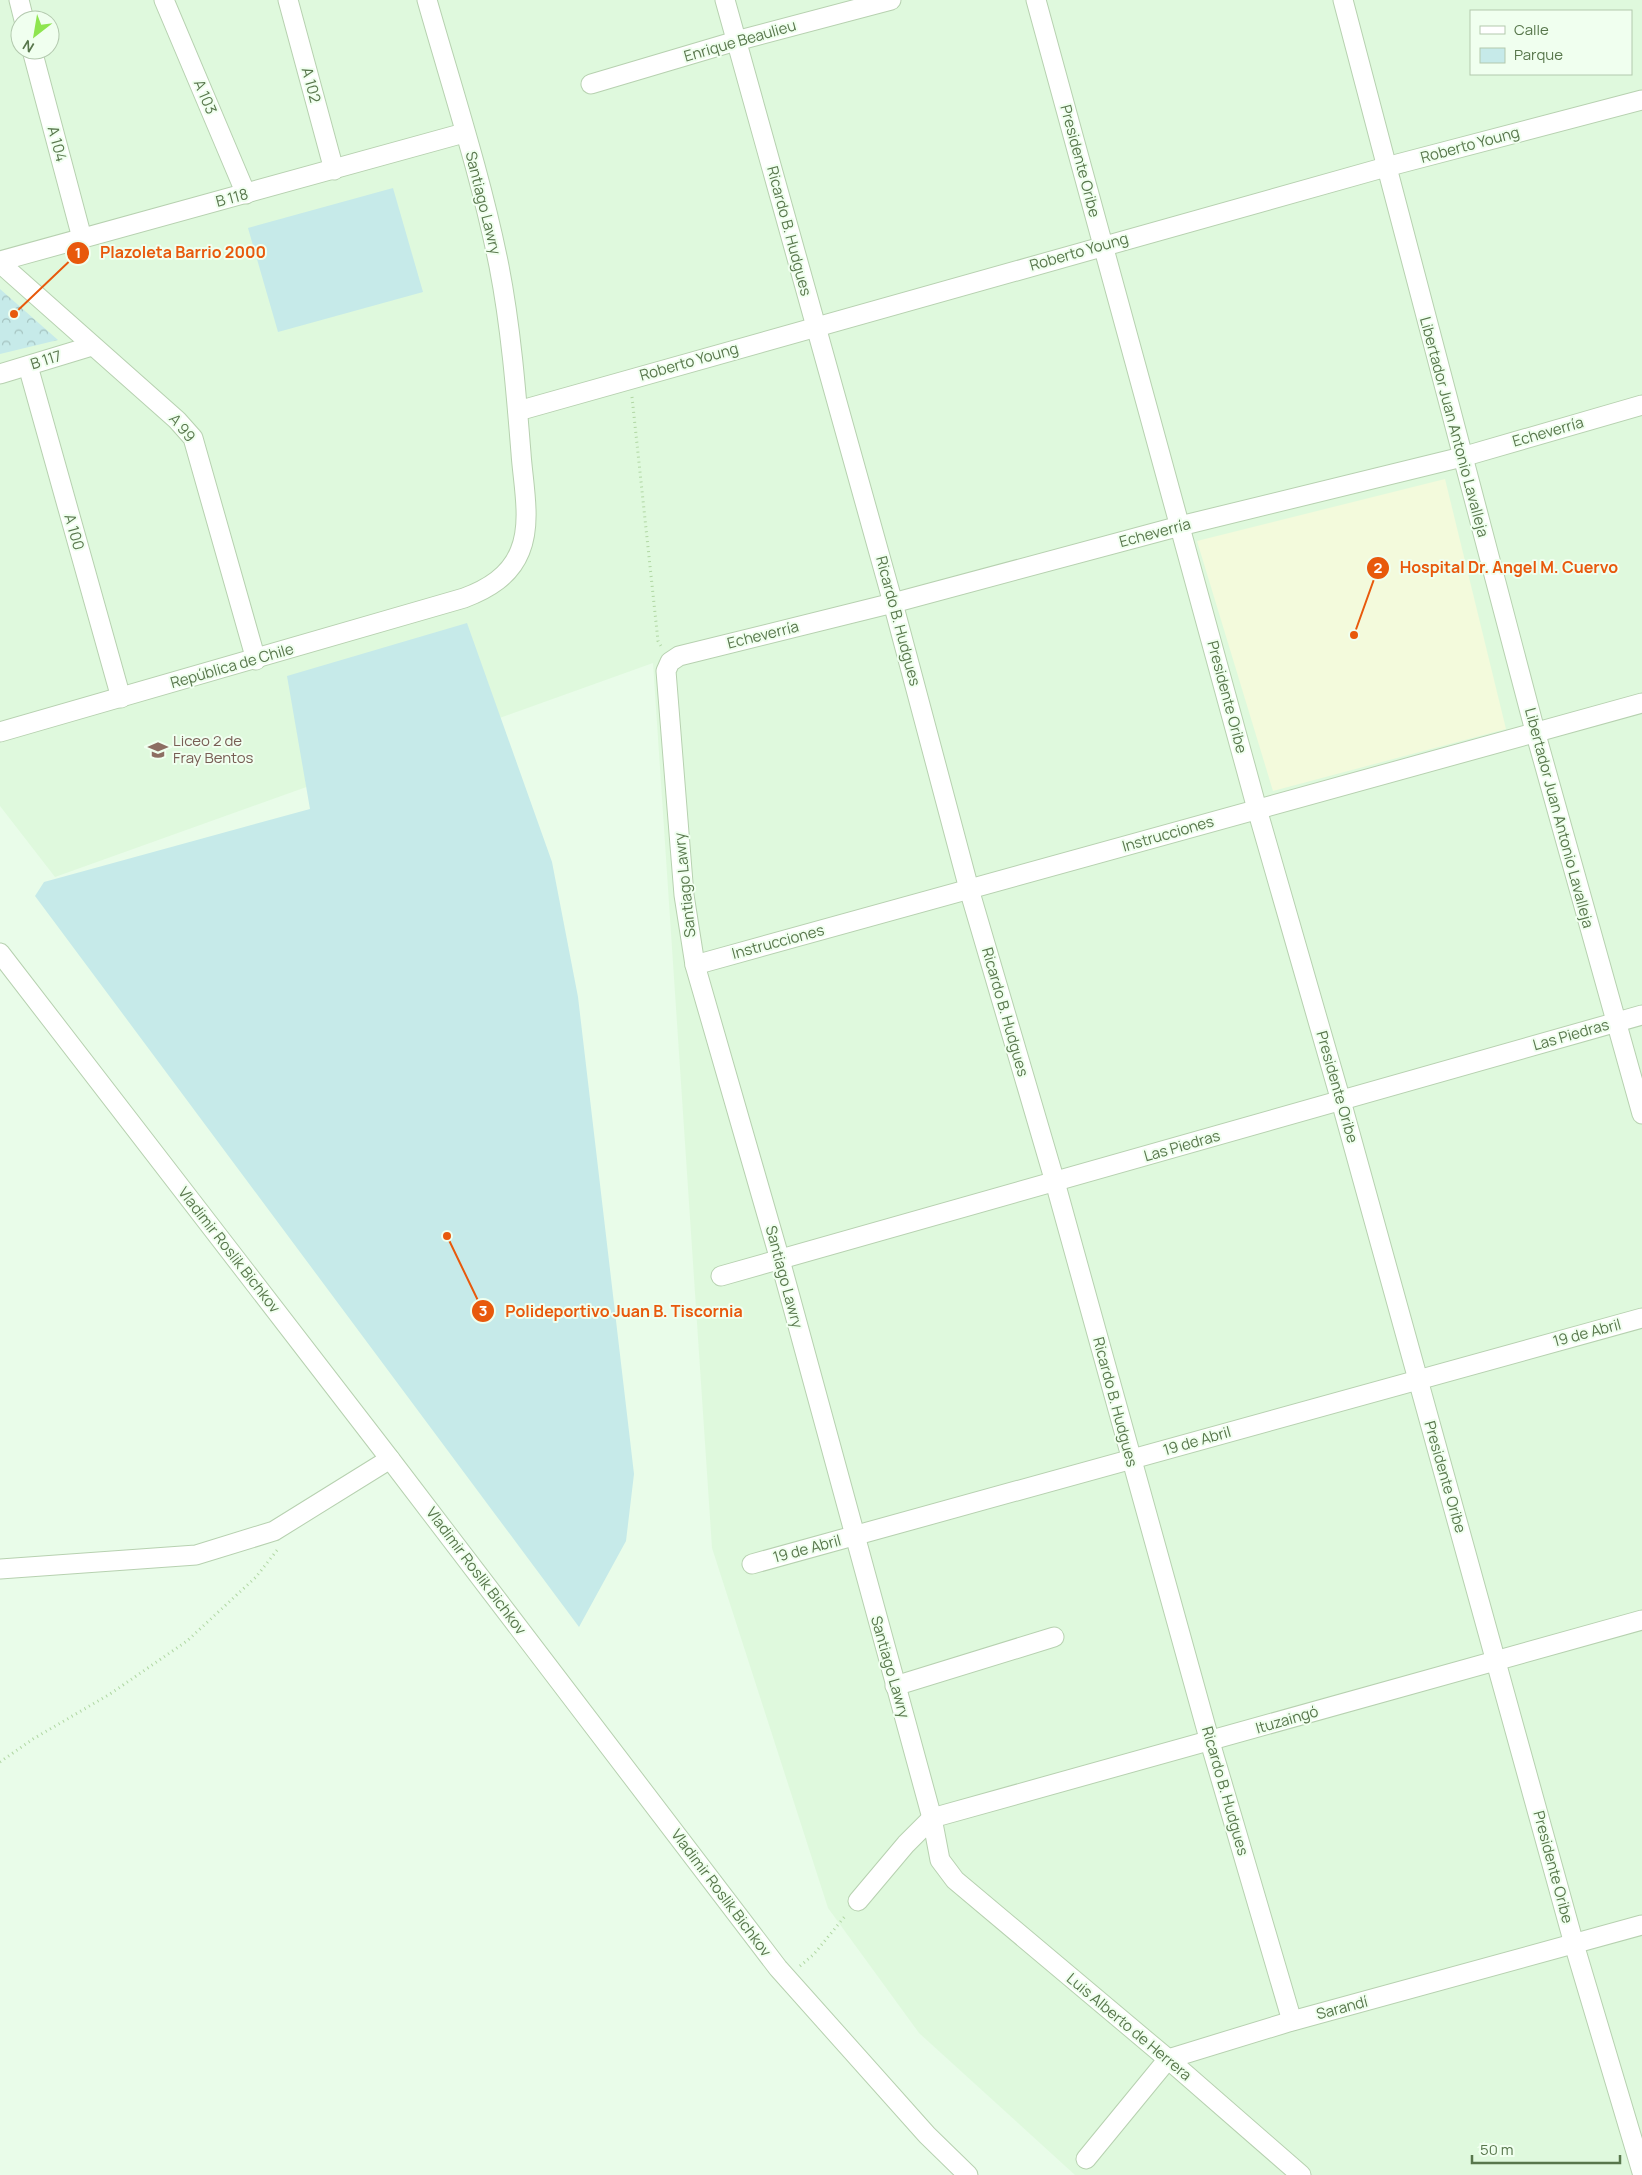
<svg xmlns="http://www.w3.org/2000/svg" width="1642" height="2175" viewBox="0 0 1642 2175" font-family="Manrope,sans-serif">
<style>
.residential{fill:#dff9dd;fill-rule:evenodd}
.medical{fill:#f3fadc}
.green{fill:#c6eae9}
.forest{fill:url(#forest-crowns)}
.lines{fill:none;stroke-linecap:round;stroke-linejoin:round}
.minor-casing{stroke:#b7d1b0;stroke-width:21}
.path{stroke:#b0d7a3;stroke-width:3;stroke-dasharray:1 4;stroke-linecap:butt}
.minor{stroke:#fff;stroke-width:19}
.labels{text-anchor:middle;stroke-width:4;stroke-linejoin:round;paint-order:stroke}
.street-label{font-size:15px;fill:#58774c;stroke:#f0ffef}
.education-label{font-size:15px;fill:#785e54;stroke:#f0ffef;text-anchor:start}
.leader{fill:none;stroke:#e8590c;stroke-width:2}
.callout-dot{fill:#e8590c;stroke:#f0ffef;stroke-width:2}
.mark-label{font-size:15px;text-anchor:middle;font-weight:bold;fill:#fff}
.callout-label{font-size:16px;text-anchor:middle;font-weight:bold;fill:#e8590c;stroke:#f0ffef;stroke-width:4;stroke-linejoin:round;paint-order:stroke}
</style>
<defs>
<pattern id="forest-crowns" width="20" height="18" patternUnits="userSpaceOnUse" patternTransform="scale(1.25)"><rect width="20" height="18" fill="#c6eae9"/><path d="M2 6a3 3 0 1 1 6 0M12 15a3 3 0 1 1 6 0" fill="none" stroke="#a4c2bf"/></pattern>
</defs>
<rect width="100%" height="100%" fill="#e9fce9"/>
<path class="residential" d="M 0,0 L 1642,0 L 1642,2175 L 1075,2175 L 919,2033 L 828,1908 L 712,1548 L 653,663 L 55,877 L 0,806 ZM 1471,11 L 1631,11 L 1631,74 L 1471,74 ZM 20,20 L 50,20 L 50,50 L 20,50 Z"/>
<polygon class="medical" points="1445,479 1506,729 1273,791 1197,541"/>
<g class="green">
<polygon points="393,188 423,292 278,332 248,228"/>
<polygon points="467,623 552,862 578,997 634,1474 626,1541 579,1627 35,896 44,882 310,809 287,676"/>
</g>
<polygon class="forest" points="0,289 58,340 0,354"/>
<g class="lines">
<defs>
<g id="minor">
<polyline points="19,0 24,20"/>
<polyline points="164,0 246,194"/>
<polyline points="288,0 334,170"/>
<polyline points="725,0 893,603 969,889 1055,1182 1210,1742 1292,2021"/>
<polyline points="1036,0 1257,809 1341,1101 1574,1944 1642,2172"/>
<polyline points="1343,0 1535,731 1642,1114"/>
<polyline points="32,50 82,238"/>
<polyline points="591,84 736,41 891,0"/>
<polyline points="0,261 464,133"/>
<polyline points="0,263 177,420 193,438 256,660"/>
<polyline points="28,366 121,698"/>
<polyline points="0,374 92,346"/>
<polyline points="518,411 1386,167 1642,100"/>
<path d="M 0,732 L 464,598 C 488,589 510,576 520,551 C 532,522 523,484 521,453 C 516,391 511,328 499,266 C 481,176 452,88 427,0"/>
<polyline points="0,953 390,1459 778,1968 927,2135 968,2175"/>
<polyline points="695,965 1642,703"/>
<polyline points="721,1276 1642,1015"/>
<polyline points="752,1564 1642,1318"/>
<polyline points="0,1569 196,1555 274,1531 390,1459"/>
<polyline points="895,1686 1054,1637"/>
<polyline points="858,1901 906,1844 932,1818 1642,1620"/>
<polyline points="1086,2159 1168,2059 1292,2021 1642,1925"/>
<polyline points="1301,2175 1168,2059 955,1880 940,1860 932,1818 780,1260 695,965 684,895 666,671 670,662 679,656 893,603 1180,526 1462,457 1642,405"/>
</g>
</defs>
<use href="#minor" class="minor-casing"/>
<g class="path">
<polyline points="632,397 658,641 661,646"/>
<polyline points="0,1762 33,1739 110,1694 187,1641 256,1577 278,1549"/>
<polyline points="800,1966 814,1954 846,1915"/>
</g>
<use href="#minor" class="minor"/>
</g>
<defs>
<symbol id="school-bare" viewBox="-9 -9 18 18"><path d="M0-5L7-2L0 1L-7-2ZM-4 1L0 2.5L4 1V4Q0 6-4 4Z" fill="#8d6e63" stroke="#f0ffef" stroke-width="2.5" paint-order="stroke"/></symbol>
</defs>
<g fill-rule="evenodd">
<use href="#school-bare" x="144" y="736" width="28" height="28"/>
</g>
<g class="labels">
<g class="street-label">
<text transform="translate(740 41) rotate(-16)" y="5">Enrique Beaulieu</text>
<text transform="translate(311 85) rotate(75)" y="5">A 102</text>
<text transform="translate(205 97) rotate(67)" y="5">A 103</text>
<text transform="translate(57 144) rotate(75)" y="5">A 104</text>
<text transform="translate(1470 145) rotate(-15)" y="5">Roberto Young</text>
<text transform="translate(1080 161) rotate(75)" y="5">Presidente Oribe</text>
<text transform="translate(232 198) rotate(-15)" y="5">B 118</text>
<text transform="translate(483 203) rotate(76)" y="5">Santiago Lawry</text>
<text transform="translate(789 231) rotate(75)" y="5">Ricardo B. Hudgues</text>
<text transform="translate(1079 252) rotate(-16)" y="5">Roberto Young</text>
<text transform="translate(46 360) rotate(-17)" y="5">B 117</text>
<text transform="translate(689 362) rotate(-16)" y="5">Roberto Young</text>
<text transform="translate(1454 427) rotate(75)" y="5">Libertador Juan Antonio Lavalleja</text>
<text transform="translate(182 428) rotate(50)" y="5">A 99</text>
<text transform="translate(1548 432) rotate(-16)" y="5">Echeverría</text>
<text transform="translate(74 532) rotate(74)" y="5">A 100</text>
<text transform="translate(1155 533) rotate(-15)" y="5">Echeverría</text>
<text transform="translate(898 621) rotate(75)" y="5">Ricardo B. Hudgues</text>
<text transform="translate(763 635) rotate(-14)" y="5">Echeverría</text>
<text transform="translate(232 666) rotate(-16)" y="5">República de Chile</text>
<text transform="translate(1227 697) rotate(75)" y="5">Presidente Oribe</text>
<text transform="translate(1559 818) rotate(75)" y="5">Libertador Juan Antonio Lavalleja</text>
<text transform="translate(1168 834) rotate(-16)" y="5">Instrucciones</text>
<text transform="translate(685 885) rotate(-96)" y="5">Santiago Lawry</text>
<text transform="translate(778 942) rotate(-15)" y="5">Instrucciones</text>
<text transform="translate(1005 1012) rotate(74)" y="5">Ricardo B. Hudgues</text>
<text transform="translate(1571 1035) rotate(-16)" y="5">Las Piedras</text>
<text transform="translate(1337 1087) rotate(74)" y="5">Presidente Oribe</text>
<text transform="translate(1182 1146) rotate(-16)" y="5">Las Piedras</text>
<text transform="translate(229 1250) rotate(52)" y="5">Vladimir Roslik Bichkov</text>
<text transform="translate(784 1277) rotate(75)" y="5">Santiago Lawry</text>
<text transform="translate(1587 1333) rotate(-15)" y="5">19 de Abril</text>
<text transform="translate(1115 1402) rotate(75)" y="5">Ricardo B. Hudgues</text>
<text transform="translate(1197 1441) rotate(-16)" y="5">19 de Abril</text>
<text transform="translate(1445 1477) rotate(74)" y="5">Presidente Oribe</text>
<text transform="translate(807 1549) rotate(-15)" y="5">19 de Abril</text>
<text transform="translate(476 1571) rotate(53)" y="5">Vladimir Roslik Bichkov</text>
<text transform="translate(890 1667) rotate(74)" y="5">Santiago Lawry</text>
<text transform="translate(1287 1720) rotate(-16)" y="5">Ituzaingó</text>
<text transform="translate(1225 1791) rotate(74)" y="5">Ricardo B. Hudgues</text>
<text transform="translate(1553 1867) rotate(75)" y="5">Presidente Oribe</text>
<text transform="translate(721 1893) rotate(53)" y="5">Vladimir Roslik Bichkov</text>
<text transform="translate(1342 2008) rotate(-15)" y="5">Sarandí</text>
<text transform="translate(1129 2027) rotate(40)" y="5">Luis Alberto de Herrera</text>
</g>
<g class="education-label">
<text x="173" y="746">Liceo 2 de<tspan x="173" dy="17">Fray Bentos</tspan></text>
</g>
</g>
<path class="leader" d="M14 314L78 253M1354 635L1378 568M447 1236L483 1311"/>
<g class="callout-dot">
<circle cx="14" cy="314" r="5"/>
<circle cx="1354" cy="635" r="5"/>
<circle cx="447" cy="1236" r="5"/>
<circle cx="78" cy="253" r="12"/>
<circle cx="1378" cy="568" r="12"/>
<circle cx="483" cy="1311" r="12"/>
</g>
<g class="mark-label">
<text x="78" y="258">1</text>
<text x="1378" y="573">2</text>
<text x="483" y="1316">3</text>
</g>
<g class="callout-label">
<text x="183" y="258">Plazoleta Barrio 2000</text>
<text x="1509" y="573">Hospital Dr. Angel M. Cuervo</text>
<text x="624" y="1317">Polideportivo Juan B. Tiscornia</text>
</g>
<rect x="1470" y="10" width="162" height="65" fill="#f0ffef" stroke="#b3c9ae"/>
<rect x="1480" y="26" width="25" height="8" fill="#ffffff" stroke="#b3c9ae"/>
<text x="1514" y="35" font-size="15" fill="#58774c">Calle</text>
<rect x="1480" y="48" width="25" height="15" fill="#c6eae9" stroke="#b3c9ae"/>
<text x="1514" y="60" font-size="15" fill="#58774c">Parque</text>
<g transform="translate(35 35) rotate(211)"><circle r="24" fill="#f0ffef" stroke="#b3c9ae"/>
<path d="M0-4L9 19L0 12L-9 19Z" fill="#8ee54f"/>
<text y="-8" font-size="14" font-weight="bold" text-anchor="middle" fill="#58774c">N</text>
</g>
<path d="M1472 2155v8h148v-8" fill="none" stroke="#58774c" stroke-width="2.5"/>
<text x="1480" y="2155" font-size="15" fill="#58774c" stroke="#f0ffef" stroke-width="4" paint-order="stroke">50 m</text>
</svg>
